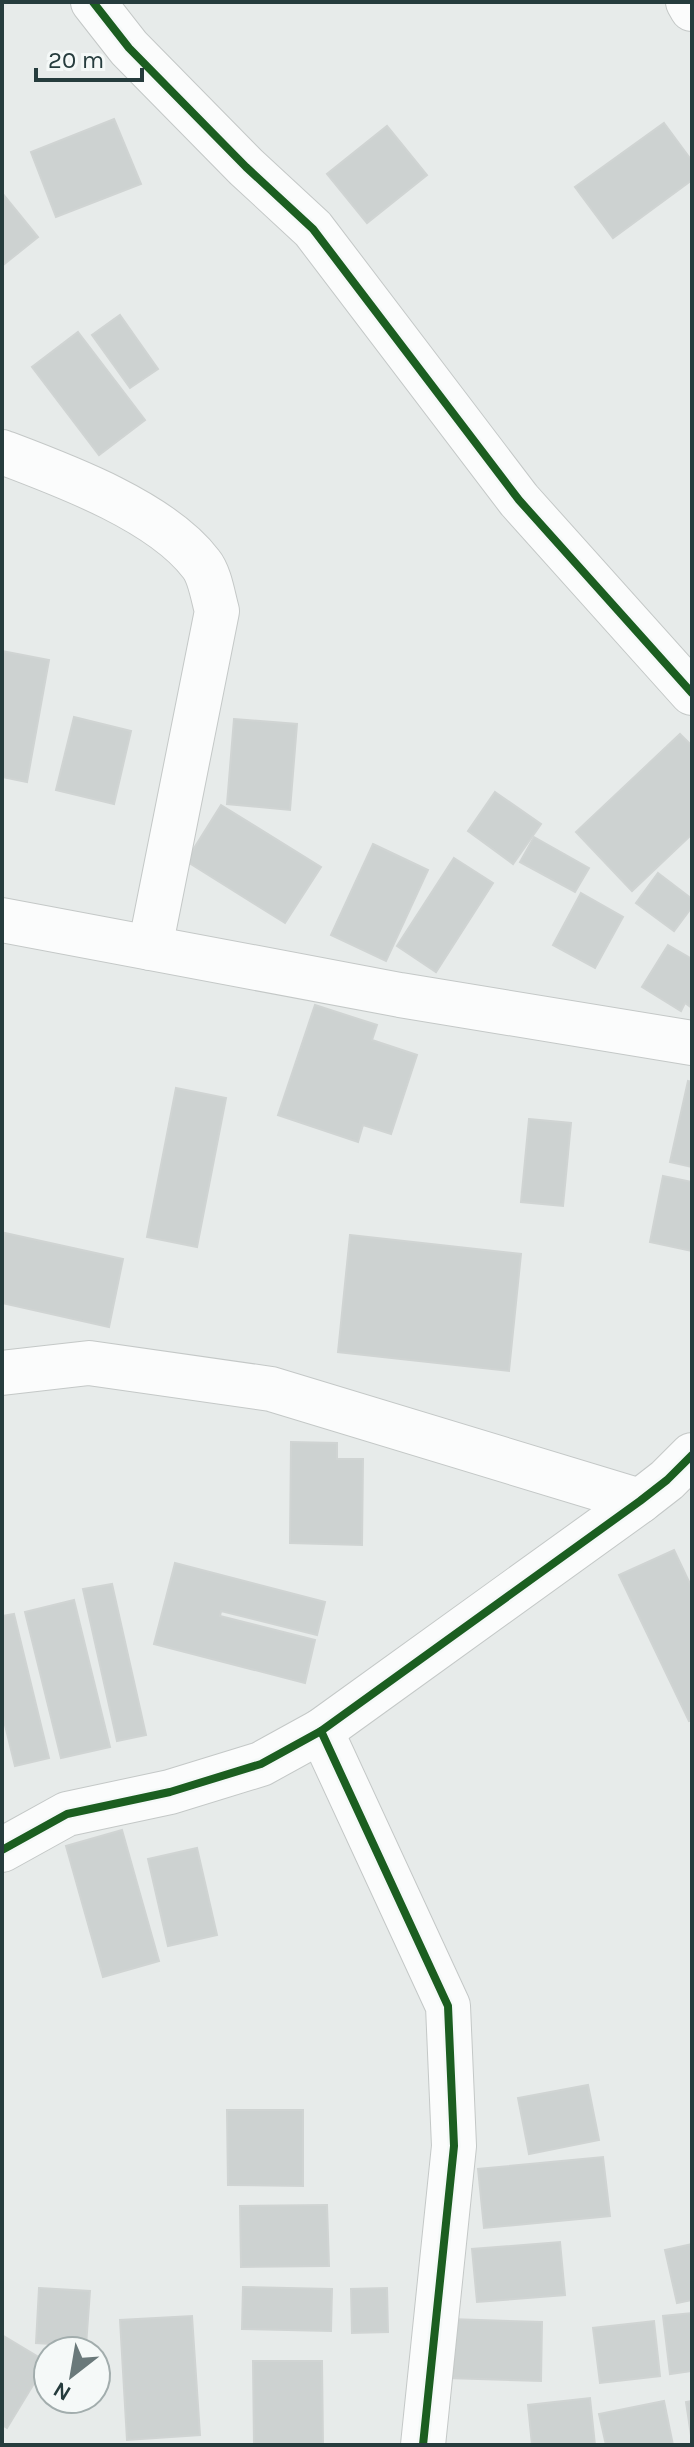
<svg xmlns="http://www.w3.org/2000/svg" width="694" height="2447" viewBox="0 0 694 2447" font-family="Karla,sans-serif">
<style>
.building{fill:#cdd2d1;stroke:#d0d4d3;stroke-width:2}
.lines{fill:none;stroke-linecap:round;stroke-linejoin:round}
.minor-casing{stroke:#c4c8c7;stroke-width:46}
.minor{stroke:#fbfcfc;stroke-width:44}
.cycleway-casing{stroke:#f5f9f8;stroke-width:13}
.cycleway{stroke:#1b5e20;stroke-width:8}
</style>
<rect width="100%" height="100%" fill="#e7ebea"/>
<g class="building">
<polygon points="114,119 141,184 56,217 31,152"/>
<polygon points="664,123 692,161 692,180 613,238 575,187"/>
<polygon points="387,126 427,175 367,223 327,174"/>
<polygon points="2,193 38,237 2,266"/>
<polygon points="120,315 158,369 130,388 92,335"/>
<polygon points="78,332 145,420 99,455 32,367"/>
<polygon points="2,651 49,660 27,782 2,777"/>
<polygon points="74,717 131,731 114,804 56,790"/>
<polygon points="234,719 297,724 290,810 227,804"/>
<polygon points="680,734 692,746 692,834 632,891 576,832"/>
<polygon points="495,792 541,824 513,864 468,831"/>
<polygon points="221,805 321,867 285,923 186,861"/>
<polygon points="534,837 589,868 575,892 520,862"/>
<polygon points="373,844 428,870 386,961 331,935"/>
<polygon points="454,858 493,883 436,972 397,946"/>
<polygon points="658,873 692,899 692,907 674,931 636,903"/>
<polygon points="581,893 623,917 595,968 553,945"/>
<polygon points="668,945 692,959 692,1008 685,1003 681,1011 642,987"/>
<polygon points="315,1005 377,1025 372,1040 417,1055 391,1134 363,1125 358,1142 278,1115"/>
<polygon points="688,1081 692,1082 692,1167 670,1162"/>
<polygon points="176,1088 226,1098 197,1247 147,1237"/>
<polygon points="529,1119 571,1123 563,1206 521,1202"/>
<polygon points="663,1176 692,1182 692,1251 650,1242"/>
<polygon points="5,1233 123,1259 109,1327 2,1303 2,1247"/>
<polygon points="350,1235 521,1254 509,1371 338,1352"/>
<polygon points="291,1442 337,1443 337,1459 363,1459 362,1545 290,1543"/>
<polygon points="674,1550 692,1588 692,1720 689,1721 619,1575"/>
<polygon points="175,1563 325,1602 317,1635 221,1611 220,1616 315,1640 305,1683 154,1644"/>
<polygon points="112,1584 146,1735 117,1741 83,1589"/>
<polygon points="74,1600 110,1747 61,1758 25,1612"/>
<polygon points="14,1614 49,1758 15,1766 2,1713 2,1616"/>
<polygon points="122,1830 159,1961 103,1977 66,1846"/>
<polygon points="197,1848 217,1935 168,1946 148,1859"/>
<polygon points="588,2085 599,2140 529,2154 518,2098"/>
<polygon points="227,2110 303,2110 303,2186 228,2185"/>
<polygon points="603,2157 610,2216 484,2228 478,2169"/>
<polygon points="327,2205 329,2266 241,2267 240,2206"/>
<polygon points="560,2242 565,2295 477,2302 472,2249"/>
<polygon points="692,2244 692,2300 677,2303 665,2250"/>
<polygon points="243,2287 332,2289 331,2331 242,2329"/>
<polygon points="39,2288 90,2291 86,2346 36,2343"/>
<polygon points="387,2288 388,2332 352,2333 351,2289"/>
<polygon points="692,2313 692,2371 670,2374 663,2316"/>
<polygon points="192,2316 200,2435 127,2440 120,2320"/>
<polygon points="449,2319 542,2322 541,2381 447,2378"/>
<polygon points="654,2321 660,2376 600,2383 593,2328"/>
<polygon points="2,2335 47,2362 7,2428 2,2425"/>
<polygon points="253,2361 322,2361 323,2445 254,2445"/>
<polygon points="590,2398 595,2445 532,2445 528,2405"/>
<polygon points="664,2401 673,2445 606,2445 599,2414"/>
<polygon points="692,2401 692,2442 686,2402"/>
</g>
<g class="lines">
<defs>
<g id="minor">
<polyline points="93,2 129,48 246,167 313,229 519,500 692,693"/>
<polyline points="688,2 692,9"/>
<path d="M 2,452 C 63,475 161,511 201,564 C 210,575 213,597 217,611 L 150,948"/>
<polyline points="2,920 400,995 692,1043"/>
<polyline points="2,1373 89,1363 271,1389 640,1501"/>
<polyline points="321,1731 448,2006 454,2146 423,2445"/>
<polyline points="2,1850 67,1814 170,1792 261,1764 321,1731 640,1501 667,1480 692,1455"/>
</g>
</defs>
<use href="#minor" class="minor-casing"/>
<use href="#minor" class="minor"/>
<defs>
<g id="cycleway">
<polyline points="93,2 129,48 246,167 313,229 519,500 692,693"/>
<polyline points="321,1731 448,2006 454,2146 423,2445"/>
<polyline points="2,1850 67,1814 170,1792 261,1764 321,1731 640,1501 667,1480 692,1455"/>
</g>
</defs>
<use href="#cycleway" class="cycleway-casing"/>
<use href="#cycleway" class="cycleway"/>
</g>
<rect width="694" height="2447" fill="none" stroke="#263c3d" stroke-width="8"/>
<g transform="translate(72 2375) rotate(211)"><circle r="38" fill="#f5f9f8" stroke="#a2adad" stroke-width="2"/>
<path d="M0-6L14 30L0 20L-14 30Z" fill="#6a797a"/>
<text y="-12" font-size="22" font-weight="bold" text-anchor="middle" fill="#263c3d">N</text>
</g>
<path d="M36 68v12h106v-12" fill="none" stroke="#263c3d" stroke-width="4"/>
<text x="48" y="68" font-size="24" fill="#263c3d" stroke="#f5f9f8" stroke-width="6" paint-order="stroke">20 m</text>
</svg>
